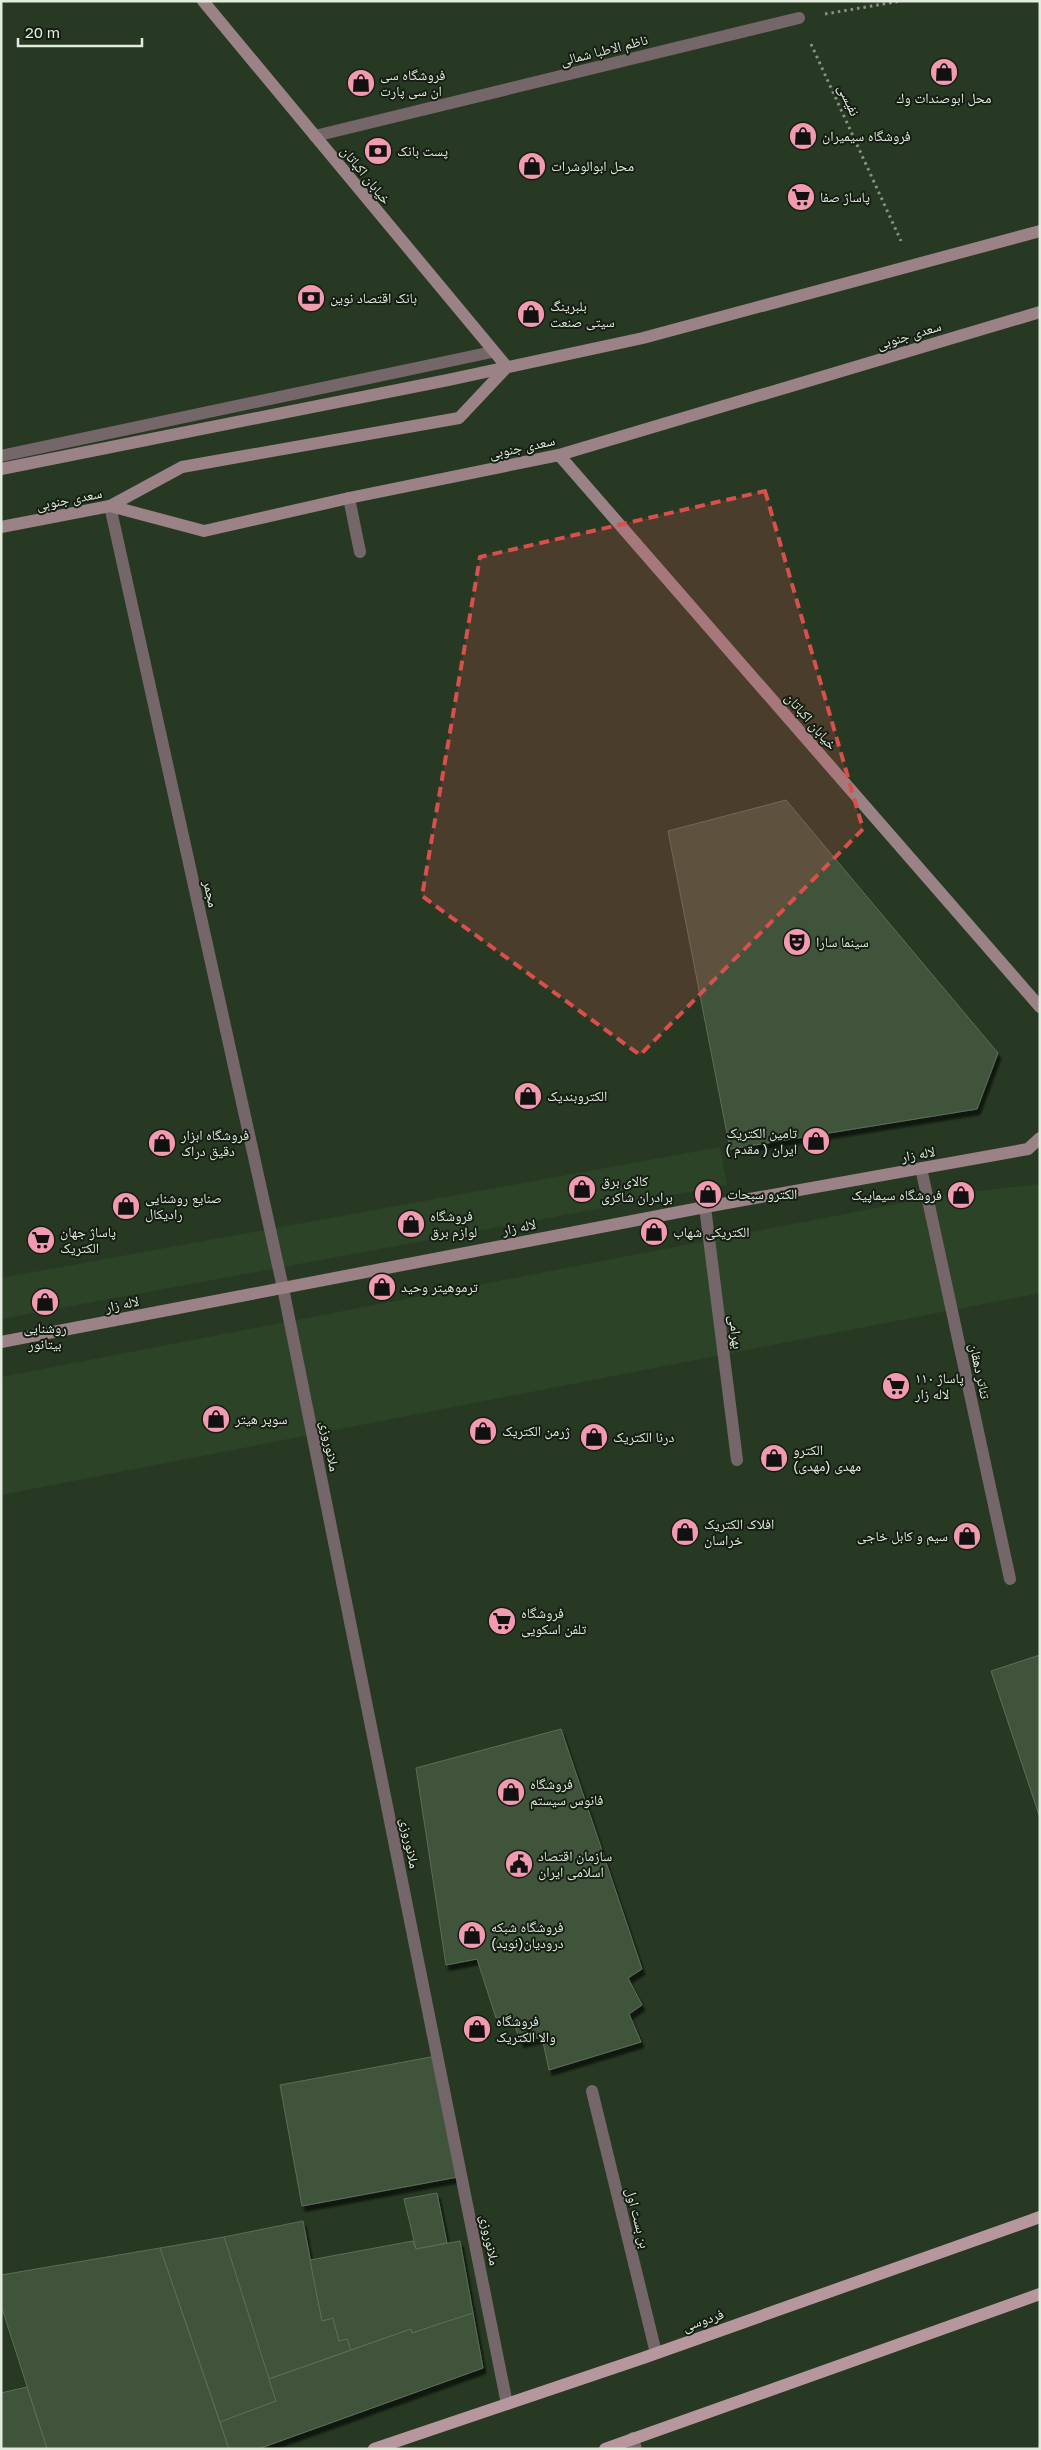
<svg xmlns="http://www.w3.org/2000/svg" width="1041" height="2450" viewBox="0 0 1041 2450" font-family="'Golos Text','Noto Naskh Arabic',sans-serif">
<style>
.built{fill:#2c4327}
.building{fill:#40523b;stroke:#5b6f57;filter:url(#shadow)}
.lines{fill:none;stroke-linecap:round;stroke-linejoin:round}
.path{stroke:#859381;stroke-width:3;stroke-dasharray:2.5 4;stroke-linecap:butt}
.service{stroke:#756669;stroke-width:12}
.minor{stroke:#756669;stroke-width:12}
.secondary{stroke:#9a8287;stroke-width:12}
.primary{stroke:#b6979e;stroke-width:12}
.marked{fill:#d84f4c;fill-opacity:0.2;stroke:#d84f4c;stroke-width:4;stroke-dasharray:10 6;stroke-linejoin:round}
.labels{text-anchor:middle;stroke-width:4;stroke-linejoin:round;paint-order:stroke}
.street-label{font-size:14px;fill:#e1ecde;stroke:#161e14}
.poi-label{font-size:14px;fill:#e1ecde;stroke:#161e14;text-anchor:start}
</style>
<defs>
<filter id="shadow"><feDropShadow dx="3" dy="5.5" stdDeviation="1" flood-color="#0009"/></filter>
</defs>
<rect width="100%" height="100%" fill="#273923"/>
<g class="built">
<polygon points="720,1147 727,1185 1,1319 1,1278"/>
<polygon points="1040,1184 1040,1293 1,1495 1,1377 949,1194"/>
</g>
<g class="building">
<polygon points="786,800 998,1053 977,1109 730,1149 668,831"/>
<polygon points="1040,1655 1040,1818 991,1671"/>
<polygon points="561,1729 642,1969 628,1978 642,2005 629,2014 641,2042 549,2070 542,2037 521,2042 510,2014 496,2018 477,1959 446,1965 416,1768"/>
<polygon points="436,2056 458,2177 302,2206 280,2085"/>
<polygon points="437,2193 447,2243 416,2249 404,2199"/>
<polygon points="303,2221 322,2321 333,2318 339,2341 347,2339 351,2350 269,2379 224,2237"/>
<polygon points="224,2237 276,2401 220,2422 160,2248"/>
<polygon points="413,2241 416,2249 460,2241 473,2313 412,2333 411,2329 351,2350 347,2339 339,2341 333,2318 322,2321 310,2260"/>
<polygon points="160,2248 229,2449 47,2449 1,2305 1,2275"/>
<polygon points="473,2313 483,2368 258,2449 229,2449 220,2422 276,2401 269,2379 411,2329 412,2333"/>
<polygon points="27,2387 47,2449 1,2449 1,2393"/>
</g>
<g class="lines">
<g class="path">
<polyline points="825,14 901,1"/>
<polyline points="811,44 901,241"/>
</g>
<g class="service">
<polyline points="1,456 492,352"/>
<polyline points="349,498 360,552"/>
</g>
<g class="minor">
<polyline points="315,136 799,18"/>
<polyline points="110,506 283,1288 507,2404"/>
<polyline points="921,1168 1010,1579"/>
<polyline points="705,1207 737,1460"/>
<polyline points="592,2091 656,2353"/>
<polyline points="633,2438 636,2449"/>
</g>
<g class="secondary">
<polyline points="203,1 507,367"/>
<polyline points="559,455 1040,1007"/>
<polyline points="1,469 448,380 643,338 1040,231"/>
<polyline points="110,506 182,467 459,418 507,367"/>
<polyline points="1,527 110,506 204,531 349,498 559,455 1040,312"/>
<polyline points="1,1342 705,1207 1028,1149 1040,1138"/>
</g>
<g class="primary">
<polyline points="374,2449 643,2358 1040,2217"/>
<polyline points="605,2449 1040,2294"/>
</g>
</g>
<path class="marked" d="M 765,491 L 863,829 L 640,1055 L 422,896 L 480,557 Z"/>
<defs>
<symbol id="shop-disc" viewBox="-11 -11 22 22"><circle r="9.5" fill="#f29ab0" stroke="#161e14"/><path d="M-5-2.5h2.3a2.7 3.5 0 0 1 5.4 0H5L5.5 6h-11ZM-1.5-2.5h3a1.5 2.3 0 0 0-3 0Z" fill="#111"/></symbol>
<symbol id="bank-disc" viewBox="-11 -11 22 22"><circle r="9.5" fill="#f29ab0" stroke="#161e14"/><path d="M-6-4H6V4H-6ZM0-2.3a2.3 2.3 0 1 0 0 4.6a2.3 2.3 0 1 0 0-4.6Z" fill="#111"/></symbol>
<symbol id="supermarket-disc" viewBox="-11 -11 22 22"><circle r="9.5" fill="#f29ab0" stroke="#161e14"/><path d="M-6-5.5h2.5l.6 2H6L4.5 2H-2.5L-4.4-4H-6ZM-1.5 3.2a1.3 1.3 0 1 0 .1 0ZM3 3.2a1.3 1.3 0 1 0 .1 0Z" fill="#111"/></symbol>
<symbol id="theatre-disc" viewBox="-11 -11 22 22"><circle r="9.5" fill="#f29ab0" stroke="#161e14"/><path d="M-5-5.5Q0-4 5-5.5V0Q5 5 0 6Q-5 5-5 0ZM-3.3-2.5H-1v1.5H-3.3ZM1-2.5H3.3v1.5H1ZM-2.8 1Q0 5.5 2.8 1Z" fill="#111"/></symbol>
<symbol id="civic-disc" viewBox="-11 -11 22 22"><circle r="9.5" fill="#f29ab0" stroke="#161e14"/><path d="M-.6-6.5H3V-4.5H.6V-3L4-1V1h2V6H-6V1h2V-1L-.6-3ZM-1.2 2.5V6h2.4V2.5Z" fill="#111"/></symbol>
</defs>
<g fill-rule="evenodd">
<use href="#shop-disc" x="928" y="56" width="32" height="32"/>
<use href="#shop-disc" x="345" y="67" width="32" height="32"/>
<use href="#shop-disc" x="787" y="120" width="32" height="32"/>
<use href="#bank-disc" x="362" y="135" width="32" height="32"/>
<use href="#shop-disc" x="516" y="150" width="32" height="32"/>
<use href="#supermarket-disc" x="785" y="181" width="32" height="32"/>
<use href="#bank-disc" x="295" y="282" width="32" height="32"/>
<use href="#shop-disc" x="515" y="298" width="32" height="32"/>
<use href="#theatre-disc" x="781" y="926" width="32" height="32"/>
<use href="#shop-disc" x="512" y="1080" width="32" height="32"/>
<use href="#shop-disc" x="800" y="1125" width="32" height="32"/>
<use href="#shop-disc" x="146" y="1127" width="32" height="32"/>
<use href="#shop-disc" x="566" y="1173" width="32" height="32"/>
<use href="#shop-disc" x="692" y="1178" width="32" height="32"/>
<use href="#shop-disc" x="945" y="1179" width="32" height="32"/>
<use href="#shop-disc" x="110" y="1190" width="32" height="32"/>
<use href="#shop-disc" x="395" y="1208" width="32" height="32"/>
<use href="#shop-disc" x="638" y="1216" width="32" height="32"/>
<use href="#supermarket-disc" x="25" y="1224" width="32" height="32"/>
<use href="#shop-disc" x="366" y="1271" width="32" height="32"/>
<use href="#shop-disc" x="29" y="1286" width="32" height="32"/>
<use href="#supermarket-disc" x="880" y="1370" width="32" height="32"/>
<use href="#shop-disc" x="200" y="1403" width="32" height="32"/>
<use href="#shop-disc" x="467" y="1415" width="32" height="32"/>
<use href="#shop-disc" x="578" y="1421" width="32" height="32"/>
<use href="#shop-disc" x="758" y="1442" width="32" height="32"/>
<use href="#shop-disc" x="669" y="1516" width="32" height="32"/>
<use href="#shop-disc" x="951" y="1520" width="32" height="32"/>
<use href="#supermarket-disc" x="486" y="1605" width="32" height="32"/>
<use href="#shop-disc" x="495" y="1776" width="32" height="32"/>
<use href="#civic-disc" x="503" y="1848" width="32" height="32"/>
<use href="#shop-disc" x="456" y="1919" width="32" height="32"/>
<use href="#shop-disc" x="461" y="2013" width="32" height="32"/>
</g>
<g class="labels">
<g class="street-label">
<text transform="translate(604 50) rotate(-14)" y="5">ناظم الاطبا شمالی</text>
<text transform="translate(849 100) rotate(65)" y="5">نفیسی</text>
<text transform="translate(366 175) rotate(51)" y="5">خیابان اکباتان</text>
<text transform="translate(909 335) rotate(-17)" y="5">سعدی جنوبی</text>
<text transform="translate(522 447) rotate(-12)" y="5">سعدی جنوبی</text>
<text transform="translate(69 499) rotate(-11)" y="5">سعدی جنوبی</text>
<text transform="translate(811 721) rotate(49)" y="5">خیابان اکباتان</text>
<text transform="translate(211 894) rotate(78)" y="5">مجمر</text>
<text transform="translate(918 1154) rotate(-10)" y="5">لاله زار</text>
<text transform="translate(519 1227) rotate(-11)" y="5">لاله زار</text>
<text transform="translate(122 1304) rotate(-11)" y="5">لاله زار</text>
<text transform="translate(736 1332) rotate(83)" y="5">بهرامی</text>
<text transform="translate(980 1371) rotate(78)" y="5">تئاتر دهقان</text>
<text transform="translate(330 1446) rotate(79)" y="5">ملانوروزی</text>
<text transform="translate(410 1843) rotate(79)" y="5">ملانوروزی</text>
<text transform="translate(638 2218) rotate(76)" y="5">بن بست اول</text>
<text transform="translate(490 2240) rotate(79)" y="5">ملانوروزی</text>
<text transform="translate(703 2320) rotate(-19)" y="5">فردوسی</text>
</g>
<g class="poi-label">
<text x="380" y="80">فروشگاه سی<tspan x="380" dy="16">ان سی پارت</tspan></text>
<text x="944" y="103" text-anchor="middle">محل ابوصندات وك</text>
<text x="822" y="141">فروشگاه سیمیران</text>
<text x="397" y="156">پست بانک</text>
<text x="551" y="171">محل ابوالوشرات</text>
<text x="820" y="202">پاساژ صفا</text>
<text x="330" y="303">بانک اقتصاد نوین</text>
<text x="550" y="311">بلبرینگ<tspan x="550" dy="16">سیتی صنعت</tspan></text>
<text x="816" y="947">سینما سارا</text>
<text x="547" y="1101">الکتروبندیک</text>
<text x="797" y="1138" text-anchor="end">تامین الکتریک<tspan x="797" dy="16">ایران ( مقدم )</tspan></text>
<text x="181" y="1140">فروشگاه ابزار<tspan x="181" dy="16">دقیق دراک</tspan></text>
<text x="601" y="1186">کالای برق<tspan x="601" dy="16">برادران شاکری</tspan></text>
<text x="727" y="1199">الکترو سبحات</text>
<text x="942" y="1200" text-anchor="end">فروشگاه سیماپیک</text>
<text x="145" y="1203">صنایع روشنایی<tspan x="145" dy="16">رادیکال</tspan></text>
<text x="430" y="1221">فروشگاه<tspan x="430" dy="16">لوازم برق</tspan></text>
<text x="60" y="1237">پاساژ جهان<tspan x="60" dy="16">الکتریک</tspan></text>
<text x="673" y="1237">الکتریکی شهاب</text>
<text x="401" y="1292">ترموهیتر وحید</text>
<text x="45" y="1333" text-anchor="middle">روشنایی<tspan x="45" dy="16">بیتانور</tspan></text>
<text x="915" y="1383">پاساژ ۱۱۰<tspan x="915" dy="16">لاله زار</tspan></text>
<text x="235" y="1424">سوپر هیتر</text>
<text x="502" y="1436">ژرمن الکتریک</text>
<text x="613" y="1442">درنا الکتریک</text>
<text x="793" y="1455">الکترو<tspan x="793" dy="16">مهدی (مهدی)</tspan></text>
<text x="704" y="1529">افلاک الکتریک<tspan x="704" dy="16">خراسان</tspan></text>
<text x="948" y="1541" text-anchor="end">سیم و کابل خاجی</text>
<text x="521" y="1618">فروشگاه<tspan x="521" dy="16">تلفن اسکویی</tspan></text>
<text x="530" y="1789">فروشگاه<tspan x="530" dy="16">فانوس سیستم</tspan></text>
<text x="538" y="1861">سازمان اقتصاد<tspan x="538" dy="16">اسلامی ایران</tspan></text>
<text x="491" y="1932">فروشگاه شبکه<tspan x="491" dy="16">درودیان(نوید)</tspan></text>
<text x="496" y="2026">فروشگاه<tspan x="496" dy="16">والا الکتریک</tspan></text>
</g>
</g>
<rect width="1041" height="2450" fill="none" stroke="#e1ecde" stroke-width="5"/>
<path d="M18 38v8h124v-8" fill="none" stroke="#e1ecde" stroke-width="2.5"/>
<text x="25" y="38" font-size="15" fill="#e1ecde" stroke="#161e14" stroke-width="4" paint-order="stroke">20 m</text>
</svg>
